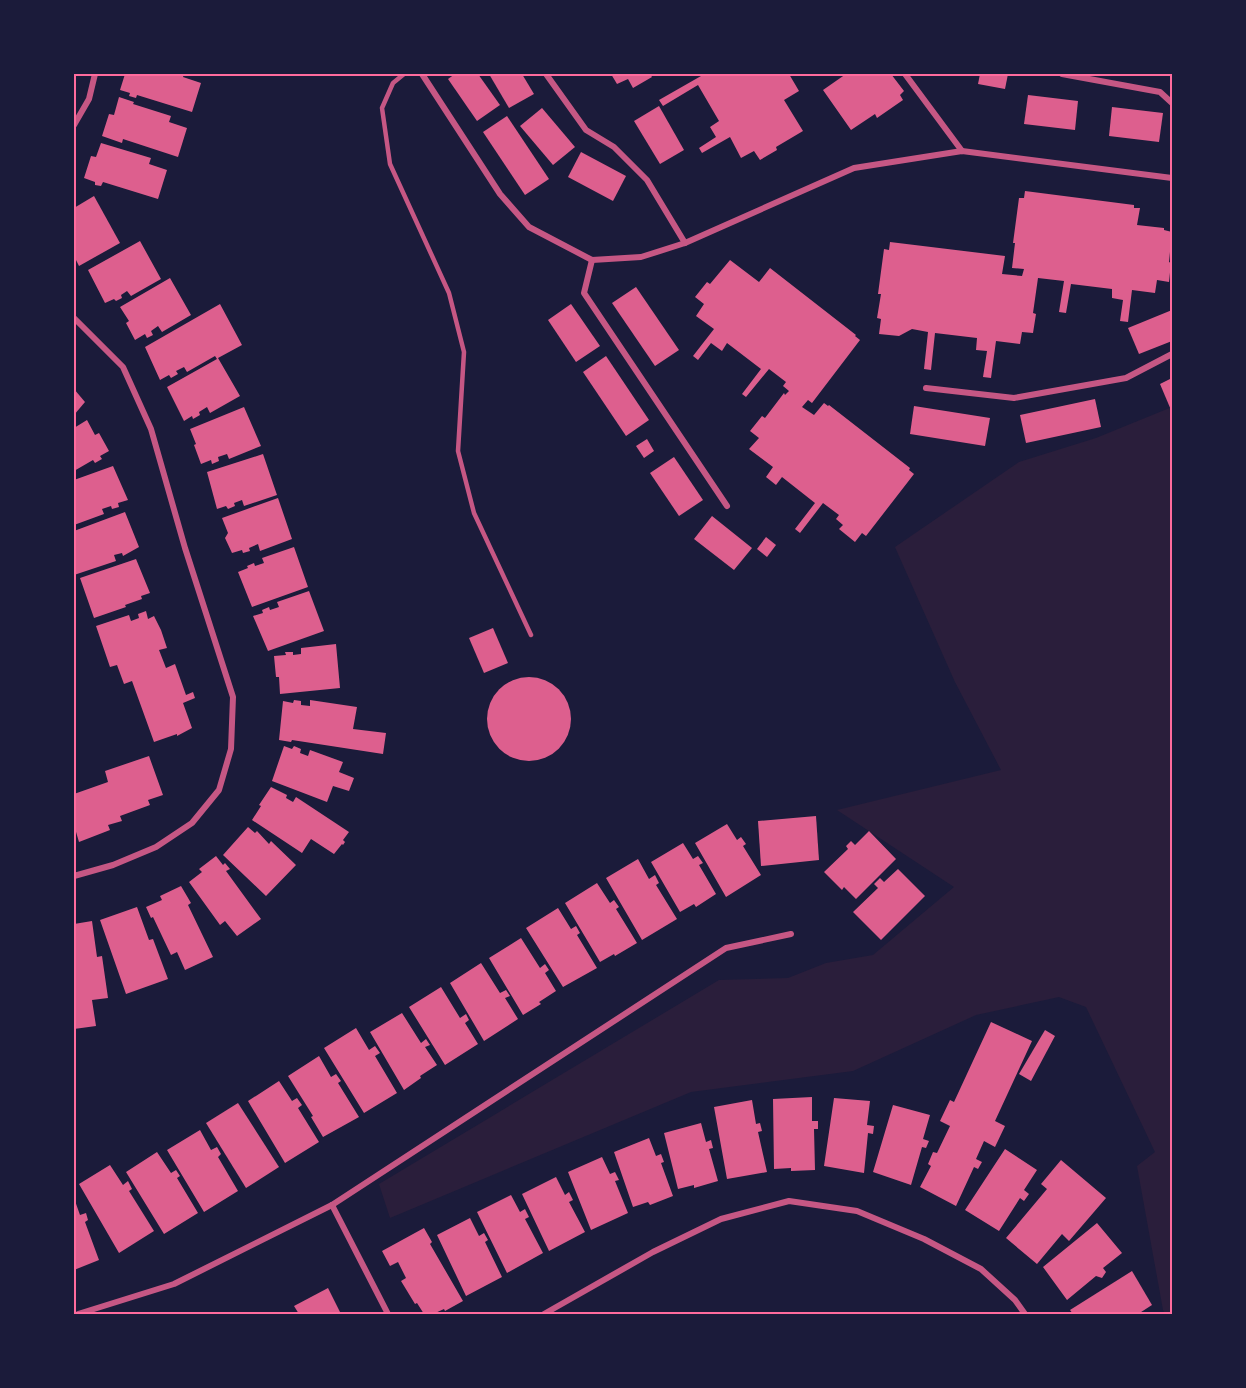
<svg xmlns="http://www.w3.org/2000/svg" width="1246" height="1388" viewBox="0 0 1246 1388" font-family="Barlow,sans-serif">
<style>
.green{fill:#2a1e3b}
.building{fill:#dd5f8e}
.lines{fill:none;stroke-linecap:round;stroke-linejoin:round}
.service{stroke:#c65784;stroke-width:4.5}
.minor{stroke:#c65784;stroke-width:6}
.neatline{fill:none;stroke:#ff6b9d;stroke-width:2}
</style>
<rect width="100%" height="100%" fill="#1b1b3a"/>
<polygon class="green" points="1172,407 1172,1314 1165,1314 1163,1310 1137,1166 1155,1152 1086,1007 1059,997 976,1015 853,1071 691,1092 390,1218 379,1184 719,980 788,978 826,963 873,955 954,887 837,810 1001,770 955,682 895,547 1019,462 1096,438"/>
<g class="building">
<polygon points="125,74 184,74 183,77 201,83 192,112 137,95 136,98 129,96 130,93 120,90"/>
<polygon points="455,74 478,74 500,105 477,121 448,79"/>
<polygon points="489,74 522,74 534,94 509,108"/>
<polygon points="611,74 650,74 652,77 633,88 628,79 617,84"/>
<polygon points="700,74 789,74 799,91 784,100 803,131 776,147 777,150 760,160 754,151 741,158 730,137 702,153 699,148 716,137 710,127 719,121 698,85 663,106 659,100 701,76"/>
<polygon points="846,74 891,74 904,91 900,95 903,100 877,118 875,114 851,130 823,90"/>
<polygon points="980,74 1008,74 1005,89 978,84"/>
<polygon points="1028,95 1078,101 1075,130 1024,124"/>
<polygon points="119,97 134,102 133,104 171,116 169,122 187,128 178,157 123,139 122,143 102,136 109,114 114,115"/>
<polygon points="659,106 684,150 660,164 634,121"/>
<polygon points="1112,107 1163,113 1159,142 1109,136"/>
<polygon points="542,108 575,147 553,165 520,126"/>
<polygon points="507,116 549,179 525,195 483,132"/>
<polygon points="101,143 151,158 149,164 167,170 158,199 103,182 101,186 95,185 95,182 84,178 91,156 96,157"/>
<polygon points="581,152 626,176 613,201 568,177"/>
<polygon points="1025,191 1134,205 1134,208 1140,208 1137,225 1164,228 1164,230 1172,232 1169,262 1171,263 1169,282 1157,280 1155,293 1132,290 1128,322 1120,321 1123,300 1112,298 1112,289 1071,284 1066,313 1059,312 1064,281 1038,278 1033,313 1036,314 1033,333 1022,332 1020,344 996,341 991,378 983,377 987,351 976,350 977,338 935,333 931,370 924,369 928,332 912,329 899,336 879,334 881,319 877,318 881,294 878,294 884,249 889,250 890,242 1005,256 1002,274 1022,276 1024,269 1012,268 1015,243 1013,243 1019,198 1024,198"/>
<polygon points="94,196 120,243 79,266 74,256 74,208"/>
<polygon points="140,241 161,279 131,296 127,291 121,295 122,298 116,301 114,299 105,303 88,270"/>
<polygon points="730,260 759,282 770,268 856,335 855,336 860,340 812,403 808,400 802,407 814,415 824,403 828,406 829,405 910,468 909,470 914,474 866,536 862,533 855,542 839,529 843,525 836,519 839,515 823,503 800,533 795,529 815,503 782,477 776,485 766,477 773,467 749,449 759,438 750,431 762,416 765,418 784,393 785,395 789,391 783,386 786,382 769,369 746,397 742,394 761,369 727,343 722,351 711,343 698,360 693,356 714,329 696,316 704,304 695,297 707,282 710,284"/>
<polygon points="170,278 191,315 162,332 158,326 151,331 153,335 147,338 145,334 135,340 126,323 129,321 120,307"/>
<polygon points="636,287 679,350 655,366 612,303"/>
<polygon points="220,304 242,345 218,358 240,396 210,413 207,407 199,412 200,415 193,419 192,416 184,421 167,387 217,359 215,356 187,372 184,367 176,371 178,374 171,378 169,375 160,380 145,347"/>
<polygon points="571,304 600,346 576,362 548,320"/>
<polygon points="1172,310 1172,341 1139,354 1128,328"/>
<polygon points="606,356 649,420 626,436 583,372"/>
<polygon points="1172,378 1172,409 1171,410 1160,384"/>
<polygon points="74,389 85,402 74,415"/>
<polygon points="1095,399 1101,427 1026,443 1020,415"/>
<polygon points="914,406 990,418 985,446 910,434"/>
<polygon points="244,407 261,446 229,459 227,454 218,457 219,461 212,464 211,460 201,464 194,445 196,444 190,429"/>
<polygon points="87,420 95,435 99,433 109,451 100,456 102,459 95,463 93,460 74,471 74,428"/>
<polygon points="647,439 654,451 644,458 636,446"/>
<polygon points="263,454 277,495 244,506 242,500 234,503 235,506 228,509 226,506 217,509 207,472"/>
<polygon points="674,457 703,500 679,516 650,473"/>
<polygon points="113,466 128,500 118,503 119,507 112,509 111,506 102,509 104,514 74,525 74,480"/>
<polygon points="278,498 292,539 260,551 258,544 249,548 250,551 243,553 242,550 232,553 225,538 228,533 222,518"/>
<polygon points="125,512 139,547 123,556 122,553 114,555 116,561 74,575 74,531"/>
<polygon points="712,516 752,548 734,570 694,539"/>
<polygon points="766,537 776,545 767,557 757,549"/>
<polygon points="294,547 308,587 252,607 238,572 248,568 247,566 254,563 255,566 264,563 262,558"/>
<polygon points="136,559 150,593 141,596 142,599 125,605 126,607 94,618 80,578"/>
<polygon points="309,591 324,631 268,651 253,616 263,613 262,610 269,607 270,610 279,607 277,602"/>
<polygon points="146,611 148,619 154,616 161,630 167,648 159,650 166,668 175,664 186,695 193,692 195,698 183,703 192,728 177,736 177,734 154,742 132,681 124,684 117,665 110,667 96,626 129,615 131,621 139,618 138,614"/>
<polygon points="493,628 508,663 484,673 469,638"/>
<polygon points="336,644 340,688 280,694 279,677 276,677 274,656 286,655 285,652 293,652 293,655 301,654 301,648"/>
<circle cx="529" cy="719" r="42"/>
<polygon points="294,700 301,701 301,705 310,706 310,700 357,707 353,729 386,733 383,754 292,740 291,742 279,740 283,701 293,703"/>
<polygon points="284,746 292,749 294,746 301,749 300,753 308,756 310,750 343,762 339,772 354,778 349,791 333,786 327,802 272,781"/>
<polygon points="149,756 163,795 148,800 150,805 120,816 122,821 108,825 110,830 79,842 74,825 74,794 108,782 105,771"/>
<polygon points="271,787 287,795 286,798 293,802 296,797 349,832 343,840 345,842 343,845 342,844 334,854 311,839 302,853 252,820 261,806 259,805"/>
<polygon points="816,816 819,860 761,866 758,821"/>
<polygon points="727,824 737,840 741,837 746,844 743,846 761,875 726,897 695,843"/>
<polygon points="248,827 255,833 257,831 269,844 271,841 296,865 266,896 223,855"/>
<polygon points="869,831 896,859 856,899 844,887 842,890 824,872 848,849 846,846 851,841 855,845"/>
<polygon points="683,843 693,859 698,856 703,863 699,865 716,894 696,907 694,904 680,912 651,862"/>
<polygon points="216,856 223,865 225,863 230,869 226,871 261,919 237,936 225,921 220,925 189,882 202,872 199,869"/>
<polygon points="638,859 649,879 655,875 659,883 656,885 677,919 642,940 606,878"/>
<polygon points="898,869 925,896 881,940 853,912 878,888 874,884 880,878 884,882"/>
<polygon points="597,883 610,903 614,900 619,907 616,909 637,943 615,956 614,954 600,962 565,903"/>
<polygon points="181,886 191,903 188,905 213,957 185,970 177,952 171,955 153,917 151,918 146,907 162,900 160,896"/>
<polygon points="137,907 149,940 153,939 168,979 126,994 100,920"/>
<polygon points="558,908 571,929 576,926 580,933 577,935 597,968 563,987 526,928"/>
<polygon points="92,921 97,957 102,956 108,998 92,1000 96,1026 74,1029 74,924"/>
<polygon points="521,938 540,968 545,964 549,970 545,973 556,991 539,1002 541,1004 523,1015 489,958"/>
<polygon points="481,963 500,993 506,990 510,996 505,998 518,1019 484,1041 450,983"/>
<polygon points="441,987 460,1018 466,1014 469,1020 465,1023 478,1044 445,1065 409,1007"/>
<polygon points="402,1013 421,1043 426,1039 430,1045 425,1047 437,1065 420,1076 421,1078 404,1090 370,1032"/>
<polygon points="991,1022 1032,1041 995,1121 1005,1126 995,1147 984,1141 976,1159 982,1162 978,1169 974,1167 956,1206 920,1187 931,1166 928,1164 933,1152 937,1153 950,1126 940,1121 950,1100 954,1102"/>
<polygon points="356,1028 369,1050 375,1046 380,1053 375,1056 397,1093 364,1113 324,1048"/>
<polygon points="1045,1030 1055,1036 1031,1081 1019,1074"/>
<polygon points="319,1056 331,1077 336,1074 341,1081 338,1083 359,1117 323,1137 311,1117 313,1116 288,1076"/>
<polygon points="279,1081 292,1101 297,1098 302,1105 298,1108 319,1142 285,1163 248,1101"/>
<polygon points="812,1097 812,1121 818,1121 818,1129 814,1129 815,1170 791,1171 791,1168 774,1169 773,1099"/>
<polygon points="834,1098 870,1101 867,1125 874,1126 873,1134 868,1133 864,1173 824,1166"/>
<polygon points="752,1100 756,1124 760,1123 762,1131 758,1132 767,1172 727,1179 714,1107"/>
<polygon points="238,1103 279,1167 246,1188 206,1123"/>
<polygon points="893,1105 930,1115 923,1139 929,1141 926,1148 922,1147 911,1185 873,1172"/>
<polygon points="701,1123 706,1142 711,1140 713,1148 709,1149 718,1181 694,1188 694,1185 678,1189 664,1133"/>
<polygon points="200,1130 211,1150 217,1147 221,1154 218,1157 238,1191 204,1212 167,1150"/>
<polygon points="649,1138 656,1156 661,1154 664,1162 661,1163 673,1196 650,1205 648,1202 633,1207 614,1152"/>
<polygon points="1005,1149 1037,1170 1024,1190 1029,1194 1024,1201 1020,1198 999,1231 965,1210"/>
<polygon points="157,1152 171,1173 176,1170 180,1176 177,1178 198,1213 164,1234 126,1172"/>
<polygon points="602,1157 610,1174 615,1172 619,1180 615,1181 628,1213 591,1230 568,1172"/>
<polygon points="1061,1160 1106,1198 1069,1241 1062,1234 1037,1264 1006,1238 1047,1189 1041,1184"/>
<polygon points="110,1165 123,1185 128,1181 132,1189 129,1191 154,1231 119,1253 79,1184"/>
<polygon points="556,1177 565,1195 569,1192 573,1200 569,1202 585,1232 549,1251 522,1194"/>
<polygon points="511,1195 520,1212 525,1209 529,1217 525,1219 543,1253 507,1273 477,1212"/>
<polygon points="74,1198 80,1215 86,1213 88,1220 85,1222 99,1260 74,1270"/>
<polygon points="470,1218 479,1236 484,1233 488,1240 485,1242 502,1277 466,1296 437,1235"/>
<polygon points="1097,1223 1122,1253 1103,1268 1106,1272 1102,1278 1096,1276 1067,1300 1043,1267"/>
<polygon points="424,1228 432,1242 430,1244 463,1301 445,1311 444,1309 433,1314 424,1314 417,1303 415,1304 401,1281 406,1278 398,1262 390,1266 382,1251"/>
<polygon points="1132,1271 1152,1305 1138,1314 1073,1314 1070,1310"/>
<polygon points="328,1288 341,1314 299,1314 294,1306"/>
</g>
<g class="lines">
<polyline class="service" points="404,74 393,83 382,108 390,164 449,293 464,352 458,451 474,513 531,635"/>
<g class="minor">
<polyline points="422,74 500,194 529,227 592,260 641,257 685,243 854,168 962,151 1172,178"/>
<polyline points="546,74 586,130 614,147 647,180 685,243"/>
<polyline points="905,74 962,151"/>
<polyline points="1062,74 1160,92 1172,103"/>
<polyline points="74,125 89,99 95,74"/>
<polyline points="592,260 584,293 727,506"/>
<polyline points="74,318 123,367 151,429 185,548 233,697 231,749 219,790 192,823 156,847 113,865 74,876"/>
<polyline points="926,388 1014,398 1126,378 1172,354"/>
<polyline points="332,1205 388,1314"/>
<polyline points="78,1314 174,1284 332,1205 726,948 791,934"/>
<polyline points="544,1314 653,1252 721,1219 789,1201 857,1211 924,1239 981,1269 1015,1300 1025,1314"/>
</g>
</g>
<rect width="1246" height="1388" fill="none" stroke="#1b1b3a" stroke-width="150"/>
<rect x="75" y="75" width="1096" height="1238" class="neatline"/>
</svg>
